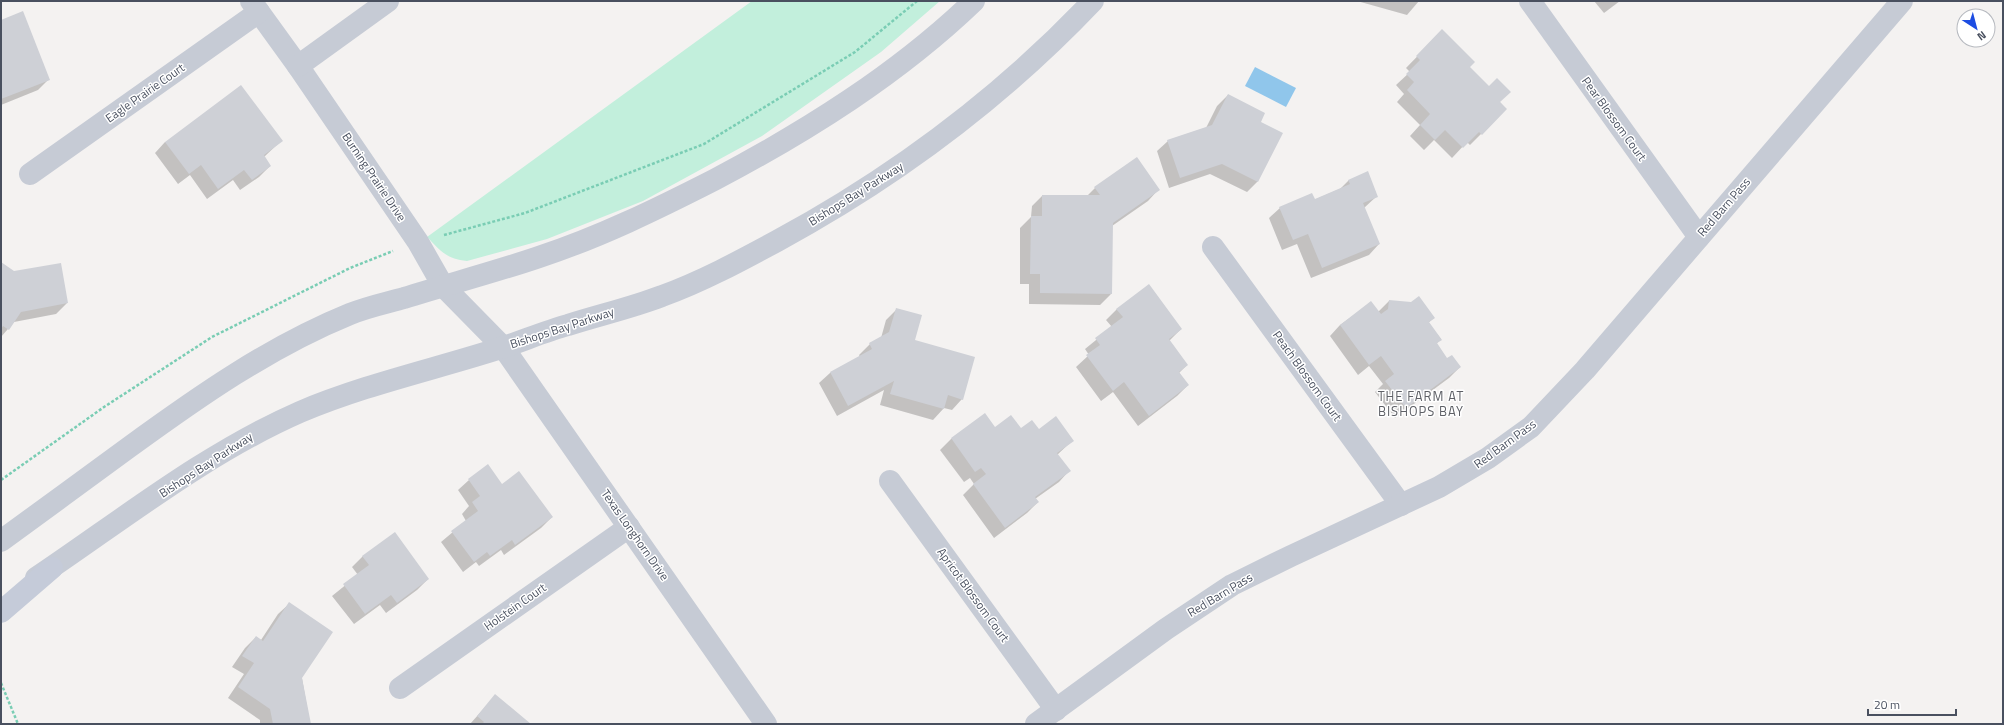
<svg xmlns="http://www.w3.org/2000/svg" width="2004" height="725" viewBox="0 0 2004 725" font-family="'Titillium Web',sans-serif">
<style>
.green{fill:#c2efdc}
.water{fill:#90c6eb}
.shadow{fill:#0003}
.building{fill:#ced0d6}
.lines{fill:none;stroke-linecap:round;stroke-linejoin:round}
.path{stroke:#7acdb4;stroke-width:2.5;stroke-dasharray:3 2;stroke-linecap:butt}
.street{stroke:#c6cbd5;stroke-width:22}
.secondary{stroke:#c5cbd9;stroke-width:22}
.labels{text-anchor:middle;stroke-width:3;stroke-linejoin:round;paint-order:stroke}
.street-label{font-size:12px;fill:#49505f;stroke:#fff}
.neighbourhood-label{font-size:13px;letter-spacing:1px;fill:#5e6066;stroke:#fff}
</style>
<rect width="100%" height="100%" fill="#f4f2f1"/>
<path class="green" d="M 752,1 L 940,1 L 881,52 L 762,136 L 643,201 L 547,239 L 467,261 C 446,259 441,251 427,237 Z"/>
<polygon class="water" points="1255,67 1296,88 1286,107 1245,86"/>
<g class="shadow">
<polygon points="1357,1 1419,1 1407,15"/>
<polygon points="1594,1 1620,1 1604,13"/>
<polygon points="1,21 49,79 38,90 1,105"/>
<polygon points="1442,31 1469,67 1506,109 1470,145 1467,142 1452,158 1434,140 1424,150 1410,136 1420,125 1397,102 1404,94 1396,85 1410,72 1406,68"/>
<polygon points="1228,95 1260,122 1258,181 1247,192 1210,174 1169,188 1157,151 1168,141 1206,128 1217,106"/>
<polygon points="281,141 264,157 270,166 259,177 240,190 233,180 207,199 190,175 178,184 155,153 165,142"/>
<polygon points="1349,180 1377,196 1364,208 1379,244 1369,255 1311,278 1297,244 1282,250 1269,218 1280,208 1314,200 1340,189"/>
<polygon points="1095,188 1158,190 1148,201 1112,226 1111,294 1100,305 1029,304 1029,284 1020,284 1020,228 1031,217 1032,206 1042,196 1087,196"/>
<polygon points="1,263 14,272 67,303 56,314 14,322 1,337"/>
<polygon points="1389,301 1434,318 1428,323 1441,339 1436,344 1447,359 1460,367 1449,378 1395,418 1375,392 1383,384 1369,366 1358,375 1330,336 1340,325 1371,303 1378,312"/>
<polygon points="897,309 914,341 962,399 952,410 944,408 933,420 880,405 884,390 837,416 819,383 830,373 860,357 859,355 870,344 881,338 886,320"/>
<polygon points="1117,309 1181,329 1169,341 1187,365 1179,373 1188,385 1177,396 1138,426 1113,392 1101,401 1076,367 1089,355 1085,349 1112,327 1106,320"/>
<polygon points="985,415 994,428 1039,430 1072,441 1057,455 1069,471 1059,482 1035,499 1038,502 1027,513 994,538 963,495 974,484 970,478 964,482 940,450 951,439"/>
<polygon points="469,480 502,485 552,517 541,528 504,555 501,550 479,566 476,562 463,572 441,542 466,521 462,514 469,506 458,490"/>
<polygon points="363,556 428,579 417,590 386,613 380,605 354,624 332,596 358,575 352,567"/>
<polygon points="289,604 310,724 260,724 260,720 228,698 244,674 232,667 245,648 256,637 261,640 278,614"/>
<polygon points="495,696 530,724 470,724"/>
</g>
<g class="building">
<polygon points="23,11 50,80 1,99 1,20"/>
<polygon points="1442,29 1475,62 1470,67 1489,86 1497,78 1511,92 1500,102 1507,109 1482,135 1479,132 1463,148 1445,130 1435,140 1420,125 1430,114 1407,90 1414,82 1406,74 1420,60 1416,56"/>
<polygon points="241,85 283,141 264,155 271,166 252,180 244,170 218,189 201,165 189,174 165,142"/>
<polygon points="1228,94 1265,113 1261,122 1283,133 1258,182 1222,164 1180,178 1167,140 1212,125"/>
<polygon points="1137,157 1160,190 1113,223 1112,294 1040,293 1040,274 1030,274 1031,216 1042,216 1042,195 1100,195 1094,187"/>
<polygon points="1368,171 1378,197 1363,203 1380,244 1322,268 1308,234 1293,240 1279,207 1312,193 1315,199 1350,184 1348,180"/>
<polygon points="1,262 14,271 61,263 68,303 21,312 9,330 3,326 1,329"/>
<polygon points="1149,284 1182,329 1169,339 1188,365 1179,372 1189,385 1149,416 1124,382 1113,391 1086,355 1100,345 1095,338 1123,317 1116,309"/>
<polygon points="1419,296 1435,318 1429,322 1442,340 1437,343 1447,358 1452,355 1461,367 1406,408 1385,381 1394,374 1381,356 1369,365 1340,325 1371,301 1381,314 1388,309 1389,300 1411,302"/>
<polygon points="896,308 922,315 915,340 975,357 963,400 948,395 944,409 890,394 894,381 848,406 830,372 872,349 869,343 889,332"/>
<polygon points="985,413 995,427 1011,415 1021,428 1032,420 1039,429 1056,416 1074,441 1057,453 1071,471 1035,497 1039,502 1005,528 973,484 986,474 981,468 975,472 951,438"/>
<polygon points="488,464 502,484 519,471 553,517 515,545 512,540 490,556 487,552 474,562 451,531 478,511 472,502 480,496 468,479"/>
<polygon points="395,532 429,579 397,603 391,595 365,614 343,584 369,565 362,556"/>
<polygon points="289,602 333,632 302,678 311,724 273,724 270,709 238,687 254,663 242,656 256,636 263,641"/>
<polygon points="495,694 531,724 482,724 484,722 477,716"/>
</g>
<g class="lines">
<g class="path">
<polyline points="444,235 525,213 704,144 855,52 917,1"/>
<polyline points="1,480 104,407 212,337 350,268 393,251"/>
<polyline points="1,683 18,724"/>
</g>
<g class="street">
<polyline points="251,1 298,66 418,242 443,286 503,347 766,724"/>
<polyline points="1530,1 1699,237"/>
<polyline points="298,66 388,1"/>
<polyline points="30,174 259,12"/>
<polyline points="1213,247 1401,505"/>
<polyline points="890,481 1056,710"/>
<path d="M 1,541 C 43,510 86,479 128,448 C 198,397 269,347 350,314 C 367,307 386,303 404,298 C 449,284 495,272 539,257 C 600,237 657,209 714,180 C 807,131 898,74 974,1"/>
<path d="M 36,578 C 121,521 206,453 300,412 C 366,384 436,369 504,347 C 525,340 546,331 568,325 C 599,315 631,308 662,296 C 701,282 740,261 777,241 C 895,177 1001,98 1093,1"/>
<polyline points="400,688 629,527"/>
<polyline points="1036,724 1166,629 1232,585 1291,556 1439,487 1488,458 1531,427 1585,370 1902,1"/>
</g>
<polyline class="secondary" points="1,612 52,568"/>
</g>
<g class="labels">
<g class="street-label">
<text transform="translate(145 93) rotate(-35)" y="4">Eagle Prairie Court</text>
<text transform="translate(1614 119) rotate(54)" y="4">Pear Blossom Court</text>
<text transform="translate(374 177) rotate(56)" y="4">Burning Prairie Drive</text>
<text transform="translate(856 194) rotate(-32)" y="4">Bishops Bay Parkway</text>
<text transform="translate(1724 207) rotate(-49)" y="4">Red Barn Pass</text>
<text transform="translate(562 328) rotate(-18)" y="4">Bishops Bay Parkway</text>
<text transform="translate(1307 376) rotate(54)" y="4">Peach Blossom Court</text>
<text transform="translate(1505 444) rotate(-36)" y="4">Red Barn Pass</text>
<text transform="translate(206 465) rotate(-33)" y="4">Bishops Bay Parkway</text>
<text transform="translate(635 535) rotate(55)" y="4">Texas Longhorn Drive</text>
<text transform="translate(973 595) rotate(54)" y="4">Apricot Blossom Court</text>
<text transform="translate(1220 595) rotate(-31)" y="4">Red Barn Pass</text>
<text transform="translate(515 607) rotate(-35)" y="4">Holstein Court</text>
</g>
<g class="neighbourhood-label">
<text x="1421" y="401">THE FARM AT<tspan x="1421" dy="15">BISHOPS BAY</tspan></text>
</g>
</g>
<rect width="2004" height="725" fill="none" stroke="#49505f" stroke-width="4"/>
<g transform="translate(1976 28) rotate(144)"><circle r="19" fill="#ffffff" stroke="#b6b9bf"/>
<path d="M0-3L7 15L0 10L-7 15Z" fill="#1d4de2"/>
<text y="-6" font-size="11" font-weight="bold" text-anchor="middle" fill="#49505f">N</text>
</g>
<path d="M1868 709v6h88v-6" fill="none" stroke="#49505f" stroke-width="2"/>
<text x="1874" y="709" font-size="12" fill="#49505f" stroke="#ffffff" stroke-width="3" paint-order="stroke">20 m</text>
</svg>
